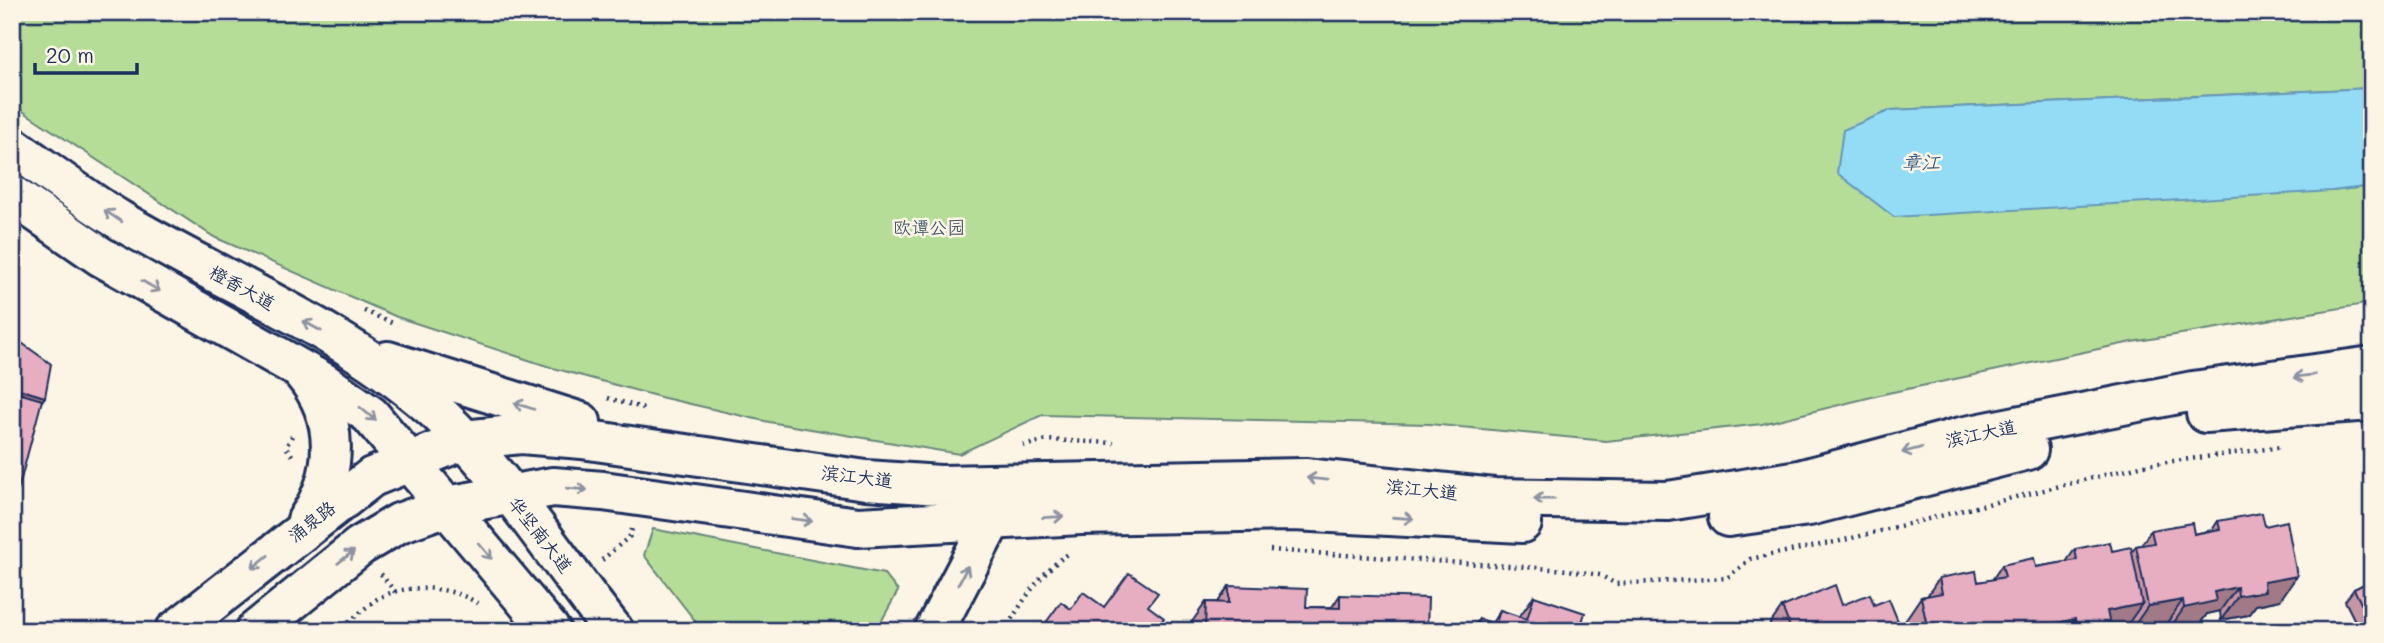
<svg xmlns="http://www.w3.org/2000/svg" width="2384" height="643" viewBox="0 0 2384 643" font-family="Mali,'LXGW WenKai TC',sans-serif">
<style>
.green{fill:#b6dd98;stroke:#68867b;stroke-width:2}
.water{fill:#94dcf5;stroke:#6497b9;stroke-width:2}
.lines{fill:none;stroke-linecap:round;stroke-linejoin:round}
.major-casing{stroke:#1b2f5e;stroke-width:44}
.path{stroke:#1b2f5e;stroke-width:4.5;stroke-dasharray:2 5;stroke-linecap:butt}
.major{stroke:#fcf5e5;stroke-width:38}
.wall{fill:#c796a6;stroke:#1b2f5e;stroke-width:2}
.shaded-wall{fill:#a27a87;stroke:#1b2f5e;stroke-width:2}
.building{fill:#e7aec1;stroke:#1b2f5e;stroke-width:2}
.oneway{stroke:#8c92a2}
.labels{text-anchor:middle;stroke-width:5;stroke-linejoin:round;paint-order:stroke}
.park-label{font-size:18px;fill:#425a6c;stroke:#fcf5e5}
.street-label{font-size:18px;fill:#1b2f5e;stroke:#fcf5e5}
.water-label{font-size:19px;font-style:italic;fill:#395a84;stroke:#fcf5e5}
</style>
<rect width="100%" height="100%" fill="#fcf5e5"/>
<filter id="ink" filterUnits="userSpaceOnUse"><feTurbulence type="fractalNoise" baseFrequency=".0143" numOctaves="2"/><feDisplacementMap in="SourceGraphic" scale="14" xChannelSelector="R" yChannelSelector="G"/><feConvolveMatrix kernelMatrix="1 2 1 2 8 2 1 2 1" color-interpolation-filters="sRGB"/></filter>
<g filter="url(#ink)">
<g class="green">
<polygon points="12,12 2372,12 2372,88 1891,110 2332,191 2372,186 2372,303 2132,342 1888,393 1762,424 1606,441 1429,424 1042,415 959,454 769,422 660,397 553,368 397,317 214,237 12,104"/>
<polygon points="653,529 884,574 898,591 876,631 703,631 644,555"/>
</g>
<polygon class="water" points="2372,88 2372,186 2332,191 1894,217 1837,173 1843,130 1891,110"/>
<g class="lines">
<defs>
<g id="major">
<path d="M 12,146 C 48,171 84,199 121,221 C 224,282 339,327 430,406 C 497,464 557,560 614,631"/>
<polyline points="12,195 100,256 323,382 370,415 551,631"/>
<polyline points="388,361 581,422"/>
<path d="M 303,373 C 340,417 339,474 307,520"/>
<polyline points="2206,413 2372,401"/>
<polyline points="1728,517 1809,506 2028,450"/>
<polyline points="175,631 372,477 464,440 521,434 582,439 866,480 940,485 1305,478 1494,498 1668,501 1799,480 1961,437 2193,391 2372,366"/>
<polyline points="255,631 360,546 399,523 447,506 553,487 603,491 858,527 1081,515 1294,511 1522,523"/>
<polyline points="934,631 992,520"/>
</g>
</defs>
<use href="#major" class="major-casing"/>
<g class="path">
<polyline points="364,311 395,324"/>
<polyline points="608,398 646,409"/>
<polyline points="292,436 286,447 294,458"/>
<polyline points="1023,446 1047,440 1114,443"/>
<polyline points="1270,550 1568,570 1600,575 1616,584 1727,578 1750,559 1840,541 2144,465 2281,447"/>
<polyline points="602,560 630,536 632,529"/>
<polyline points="381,574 395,592"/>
<path d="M 338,631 C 351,621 364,608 377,599 C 406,582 452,586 479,604"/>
<path d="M 1004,631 C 1023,602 1040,571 1070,553"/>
</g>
<use href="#major" class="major"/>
</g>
<g class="wall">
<polygon points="2218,521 2280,600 2256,605 2248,615 2221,620 2220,611 2207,614 2199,625 2173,631 2167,631 2166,624 2131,630 2129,623 2125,628 2113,631 1906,631 1904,622 1921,597 1927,596 1939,578 1978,582 1992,580 2002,565 2036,567 2066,562 2075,549 2132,552 2136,546 2141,545 2151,530 2194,534 2212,530"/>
<polygon points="2372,580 2372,631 2360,631 2345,601 2354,589"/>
<polygon points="1229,586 1306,607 1332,607 1340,595 1427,631 1189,631 1189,626 1206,602 1218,602"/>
<polygon points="1534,596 1579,631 1470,631 1479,619 1492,623 1500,610 1519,617"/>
<polygon points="1842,605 1874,605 1902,631 1765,631 1782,607"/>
</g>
<g class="shaded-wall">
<polygon points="12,387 45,397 30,417 12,411"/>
<polygon points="2297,576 2280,600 2256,605 2248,615 2221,620 2238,596 2264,582"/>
<polygon points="2237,587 2220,611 2207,614 2199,625 2168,631 2184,608 2214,592"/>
<polygon points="2183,600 2166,624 2131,630 2148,606"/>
<polygon points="2142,604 2125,628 2113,631 2078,631 2107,611"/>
<polygon points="2075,619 2067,631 2043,631 2047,625"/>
</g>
<g class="building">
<polygon points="12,336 51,364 45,397 12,387"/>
<polygon points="12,391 42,400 12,513"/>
<polygon points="2262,513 2265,526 2287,521 2297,576 2264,582 2265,591 2238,596 2237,587 2214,592 2216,601 2184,608 2183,600 2148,606 2136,546 2154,543 2151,530 2192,523 2194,534 2220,529 2218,521"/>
<polygon points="2110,542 2112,551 2131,547 2142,604 2107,611 2110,625 2077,631 2075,619 2047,625 2048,631 1928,631 1921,597 1942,593 1939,578 1976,571 1978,582 2005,577 2002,565 2034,558 2036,567 2077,560 2075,549"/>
<polygon points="1129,573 1158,593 1148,606 1164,618 1155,631 1046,631 1042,628 1061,602 1071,609 1083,592 1104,607"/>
<polygon points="2372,580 2372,626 2354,589"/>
<polygon points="1835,585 1842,605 1870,594 1874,605 1889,599 1902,631 1782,631 1790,627 1782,607"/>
<polygon points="1229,586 1307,589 1306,607 1340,608 1340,595 1428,598 1427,631 1205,631 1206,602 1229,603"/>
<polygon points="1534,596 1585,613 1579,631 1475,631 1479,619 1496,624 1500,610 1527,619"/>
</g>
<defs><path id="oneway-shaft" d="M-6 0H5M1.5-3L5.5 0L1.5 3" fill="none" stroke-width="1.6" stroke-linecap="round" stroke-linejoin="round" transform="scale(1.75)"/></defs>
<g class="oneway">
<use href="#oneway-shaft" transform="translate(113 216) rotate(-146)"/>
<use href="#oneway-shaft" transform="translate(151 286) rotate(30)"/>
<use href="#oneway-shaft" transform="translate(312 326) rotate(-151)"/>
<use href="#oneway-shaft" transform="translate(2304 376) rotate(172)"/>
<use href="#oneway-shaft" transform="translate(524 406) rotate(-162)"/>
<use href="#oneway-shaft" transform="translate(368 414) rotate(40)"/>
<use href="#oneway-shaft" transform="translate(1912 450) rotate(165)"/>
<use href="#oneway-shaft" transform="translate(1317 479) rotate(-174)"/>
<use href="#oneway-shaft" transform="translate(577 489) rotate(5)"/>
<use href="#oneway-shaft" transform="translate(1544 499) rotate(-179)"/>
<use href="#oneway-shaft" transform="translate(1053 517) rotate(-3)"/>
<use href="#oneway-shaft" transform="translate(1403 518) rotate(4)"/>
<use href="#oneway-shaft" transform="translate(802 520) rotate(7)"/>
<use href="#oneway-shaft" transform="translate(485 551) rotate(50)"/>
<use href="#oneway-shaft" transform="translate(346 557) rotate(-38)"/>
<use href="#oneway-shaft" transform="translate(260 562) rotate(141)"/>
<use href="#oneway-shaft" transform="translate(963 575) rotate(-62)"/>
</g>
</g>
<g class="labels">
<g class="park-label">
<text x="929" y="234">欧谭公园</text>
</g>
<g class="street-label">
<text transform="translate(242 288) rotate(29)" y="6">橙香大道</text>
<text transform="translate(1981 434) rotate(-12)" y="6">滨江大道</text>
<text transform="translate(857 477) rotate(7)" y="6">滨江大道</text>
<text transform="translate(1422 490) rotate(6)" y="6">滨江大道</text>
<text transform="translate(312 522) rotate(-38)" y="6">涌泉路</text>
<text transform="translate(540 535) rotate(52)" y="6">华坚南大道</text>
</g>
<g class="water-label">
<text x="1921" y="169">章江</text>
</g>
</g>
<rect width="2384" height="643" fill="none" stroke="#fcf5e5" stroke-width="42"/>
<rect x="21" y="21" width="2342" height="601" fill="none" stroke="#1b2f5e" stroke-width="2.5" filter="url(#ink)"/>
<path d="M35 63v10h102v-10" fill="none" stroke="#1b2f5e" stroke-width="3.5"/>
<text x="46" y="63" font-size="21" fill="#1b2f5e" stroke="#fcf5e5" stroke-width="5" paint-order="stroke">20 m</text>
</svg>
